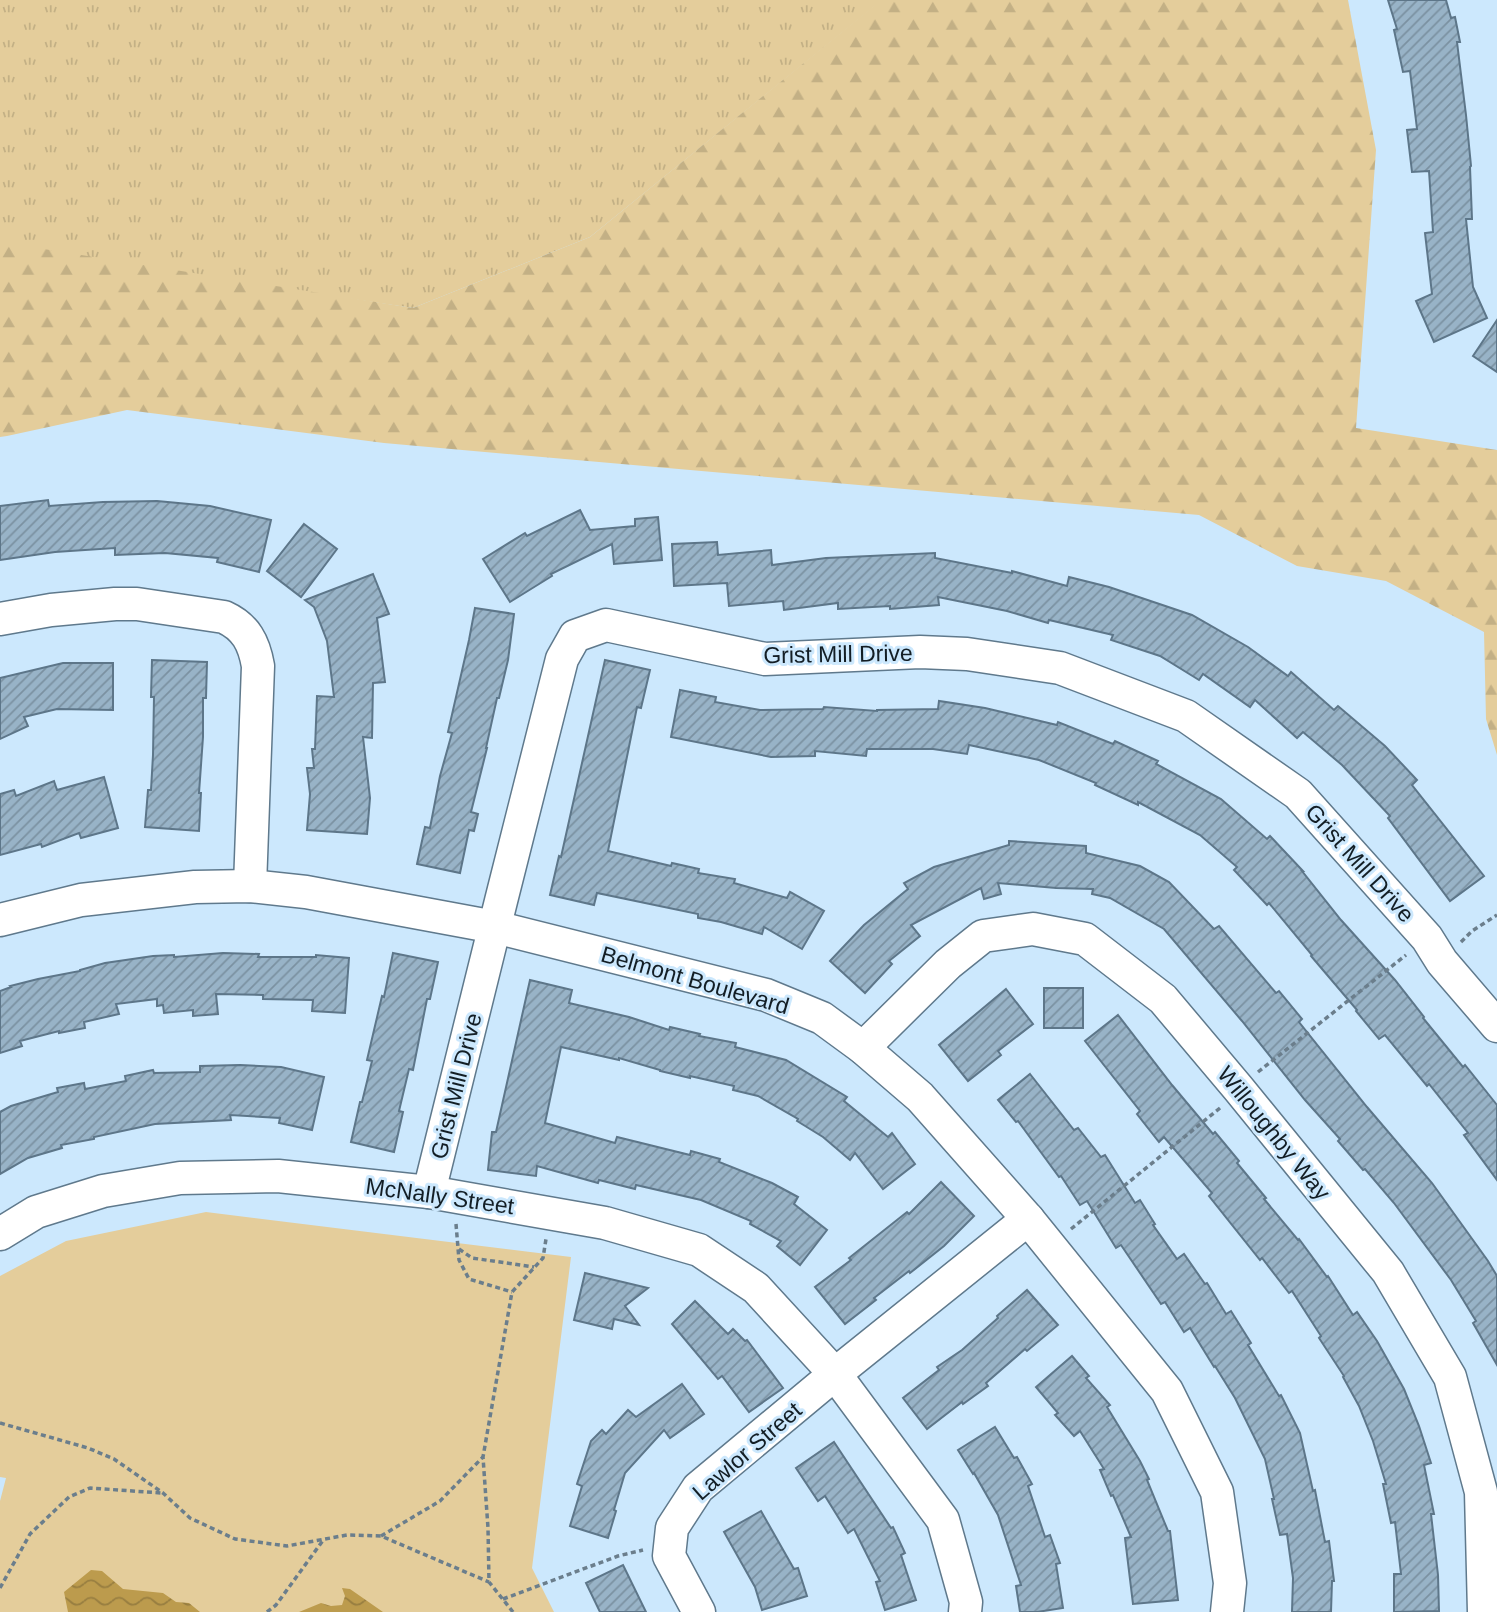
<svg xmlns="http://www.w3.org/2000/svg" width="1497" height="1612" viewBox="0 0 1497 1612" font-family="Helvetica,sans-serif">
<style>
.grass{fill:url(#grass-tufts)}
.forest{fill:url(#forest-firs)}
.park{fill:#e4cd9b}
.water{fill:url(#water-waves)}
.building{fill:url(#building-hatch);stroke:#5d7689;stroke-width:2}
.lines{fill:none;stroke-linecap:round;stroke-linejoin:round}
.minor-casing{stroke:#5f798c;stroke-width:35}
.path{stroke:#6b7e8c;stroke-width:3.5;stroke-dasharray:5 3.5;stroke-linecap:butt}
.minor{stroke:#fff;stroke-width:32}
.labels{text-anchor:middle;stroke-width:6;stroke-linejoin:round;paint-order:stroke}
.street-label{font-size:23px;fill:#131e25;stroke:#cce8fd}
</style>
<defs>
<pattern id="grass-tufts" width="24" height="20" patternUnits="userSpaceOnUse" patternTransform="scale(1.75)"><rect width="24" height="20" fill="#e4cd9b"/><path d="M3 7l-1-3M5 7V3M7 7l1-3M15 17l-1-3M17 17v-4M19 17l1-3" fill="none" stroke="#c3b085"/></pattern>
<pattern id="forest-firs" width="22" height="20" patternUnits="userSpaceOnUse" patternTransform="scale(1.75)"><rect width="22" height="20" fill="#e4cd9b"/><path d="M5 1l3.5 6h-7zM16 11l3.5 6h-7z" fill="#c3b085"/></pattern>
<pattern id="water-waves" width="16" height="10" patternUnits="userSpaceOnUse" patternTransform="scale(1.75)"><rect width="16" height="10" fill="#bc9b4d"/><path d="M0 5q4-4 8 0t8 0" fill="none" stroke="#987e40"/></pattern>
<pattern id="building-hatch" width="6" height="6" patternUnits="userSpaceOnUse" patternTransform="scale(1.75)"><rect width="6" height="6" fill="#98b3c7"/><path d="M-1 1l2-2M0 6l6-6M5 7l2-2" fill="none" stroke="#7b91a1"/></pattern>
</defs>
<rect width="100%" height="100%" fill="#cce8fd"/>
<polygon class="grass" points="0,0 876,0 876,5 590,237 413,308 0,246"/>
<polygon class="forest" points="876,0 1348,0 1376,150 1356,428 1497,450 1497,755 1486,719 1484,632 1386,581 1297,566 1199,515 384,443 127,410 7,436 0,437 0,242 413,308 590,237 875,5"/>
<polygon class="park" points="206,1212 571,1257 532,1568 554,1612 0,1612 0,1501 6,1478 0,1477 0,1276 66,1241"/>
<g class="water">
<polygon points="91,1570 102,1571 123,1589 163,1593 176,1602 189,1603 200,1612 68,1612 64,1592"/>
<polygon points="342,1588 350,1589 383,1612 299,1612 321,1603 331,1606 342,1605 345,1596"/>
</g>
<g class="building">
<polygon points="1388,0 1446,0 1451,18 1455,17 1460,42 1457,42 1466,115 1471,166 1470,167 1472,219 1466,219 1473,287 1487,318 1434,342 1416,301 1432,294 1425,233 1433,232 1429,171 1412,172 1407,130 1417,129 1410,71 1403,72 1394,30 1397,29"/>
<polygon points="1497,320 1497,372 1473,356"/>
<polygon points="48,500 49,506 103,502 157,501 210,506 271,520 259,572 217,562 218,558 165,553 115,555 115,548 55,552 0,560 0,506"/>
<polygon points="580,510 590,530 635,526 635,519 658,517 662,560 614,564 612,544 551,574 552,576 510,602 483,559 525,533 527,536"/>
<polygon points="304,524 337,549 301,597 267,571"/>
<polygon points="717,542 718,555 771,550 772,565 826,558 935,553 935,558 1012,573 1012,571 1067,586 1069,577 1109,587 1192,615 1248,647 1288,676 1291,672 1334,710 1338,706 1385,746 1417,780 1412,785 1484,876 1450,901 1388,818 1390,816 1342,765 1303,732 1297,738 1255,700 1250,707 1203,674 1199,680 1160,656 1111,640 1113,635 1049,620 1048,623 1007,611 938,597 939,605 890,609 890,606 838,609 838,603 784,610 783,601 729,606 727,583 674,586 672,544"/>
<polygon points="373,574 389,614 377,618 385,682 373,683 372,738 363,737 370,798 367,834 307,830 310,794 307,768 314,768 312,749 315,749 317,696 334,697 327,641 314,607 305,600"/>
<polygon points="475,608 514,614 508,660 499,698 497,698 486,748 487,748 471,812 478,814 474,831 469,830 460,873 417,864 425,827 430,828 440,776 452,733 448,732 469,640"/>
<polygon points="152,660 207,662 206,698 203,698 203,737 199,793 201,793 199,831 145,827 148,790 151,790 153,755 154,697 151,697"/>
<polygon points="605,660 650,670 641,708 637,707 608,851 671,866 672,863 699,869 698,873 735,879 734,883 787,898 790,892 824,911 802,949 764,927 762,934 721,922 698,918 698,914 597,893 594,905 550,895 559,856 561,857"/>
<polygon points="63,663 113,663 113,710 57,709 24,717 28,726 0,739 0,678"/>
<polygon points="680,690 716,697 715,702 760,710 823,709 824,707 877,711 877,710 938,709 939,701 985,708 1057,725 1058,722 1113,744 1115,741 1158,761 1156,764 1221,799 1267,839 1270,836 1303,871 1302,871 1341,920 1395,980 1424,1017 1423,1018 1463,1067 1465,1065 1497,1105 1497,1180 1464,1135 1468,1133 1429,1084 1427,1086 1385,1035 1379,1039 1356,1011 1357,1010 1311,956 1312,955 1269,903 1267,905 1234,870 1237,867 1200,835 1138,802 1138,805 1095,785 1096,783 1039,760 969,745 967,754 933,749 867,749 866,756 815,751 815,756 771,757 671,737"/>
<polygon points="104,777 118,828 81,838 79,833 42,847 41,844 0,855 0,794 14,790 16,796 54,781 57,790"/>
<polygon points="1009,841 1086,846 1086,853 1140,866 1169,882 1214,929 1219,926 1276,993 1279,991 1302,1019 1299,1022 1367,1107 1432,1183 1488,1261 1497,1276 1497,1365 1473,1323 1476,1321 1451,1280 1394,1203 1365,1169 1363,1170 1338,1141 1340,1139 1305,1100 1242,1021 1164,929 1110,898 1092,894 1093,889 1056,888 998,883 1001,894 984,899 981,888 911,925 920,936 889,961 892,964 865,993 830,961 864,925 908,889 904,883 934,867 1009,845"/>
<polygon points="223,953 259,954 258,957 316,957 316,955 349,958 345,1013 312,1011 313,1000 263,999 263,995 216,994 218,1014 193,1016 193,1010 164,1013 163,1005 157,1006 157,999 116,1004 119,1014 84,1022 85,1028 59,1033 59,1031 20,1041 22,1046 0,1053 0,991 11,987 10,986 38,979 80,971 80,970 105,963 153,956 174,955 174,957"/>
<polygon points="393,953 438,962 430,999 427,999 413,1070 409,1069 399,1111 403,1112 394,1152 351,1142 360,1102 362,1102 372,1061 367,1060 382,996 384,997"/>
<polygon points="530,980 572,990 569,1003 629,1017 669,1030 670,1027 700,1034 699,1036 736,1043 735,1047 786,1060 847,1097 844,1101 888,1137 892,1133 915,1164 883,1189 855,1153 850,1160 823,1137 797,1121 798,1119 758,1096 733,1090 734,1086 690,1076 690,1078 660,1071 660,1070 619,1058 619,1060 561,1047 545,1123 615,1143 617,1137 690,1155 691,1151 720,1159 719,1162 772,1183 798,1197 794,1204 827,1230 800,1265 777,1246 781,1241 750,1224 751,1221 701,1200 636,1185 635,1189 599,1180 598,1183 537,1166 536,1176 488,1170 492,1132 496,1132"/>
<rect x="1044" y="988" width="39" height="40"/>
<polygon points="1006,989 1033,1024 998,1051 1001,1055 968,1081 939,1045"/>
<polygon points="1118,1015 1172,1085 1213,1134 1215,1132 1239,1161 1237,1163 1266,1198 1264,1199 1298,1240 1299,1239 1327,1277 1328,1276 1353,1315 1357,1312 1377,1341 1404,1389 1419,1426 1431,1463 1424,1465 1434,1514 1431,1514 1438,1575 1439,1611 1394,1612 1394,1574 1401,1574 1395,1522 1391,1523 1383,1484 1386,1484 1373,1441 1359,1406 1343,1377 1344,1376 1319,1338 1321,1336 1292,1291 1289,1293 1262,1258 1260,1260 1209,1196 1212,1193 1164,1137 1159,1142 1137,1114 1140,1111 1085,1041"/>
<polygon points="240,1065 281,1067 324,1077 312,1130 279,1123 280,1118 230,1115 231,1120 155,1124 94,1137 94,1139 61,1145 62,1148 28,1158 0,1174 0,1112 11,1106 58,1092 57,1088 84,1083 85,1089 126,1081 125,1076 153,1070 154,1073 200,1072 200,1066"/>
<polygon points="1030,1074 1074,1130 1078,1128 1101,1157 1105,1155 1135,1203 1140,1200 1155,1224 1153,1225 1177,1259 1184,1254 1205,1284 1207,1283 1226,1314 1231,1311 1251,1343 1248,1345 1279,1396 1281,1395 1300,1433 1313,1491 1315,1490 1325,1542 1329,1541 1334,1581 1332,1581 1331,1612 1292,1612 1293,1578 1287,1534 1280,1535 1272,1499 1274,1499 1265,1459 1235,1398 1215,1366 1214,1367 1190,1328 1184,1332 1165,1302 1161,1304 1121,1245 1116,1248 1087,1201 1080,1205 1061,1176 1059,1177 1018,1121 1016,1122 998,1100"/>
<polygon points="941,1182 974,1216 944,1246 910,1273 909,1271 874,1298 876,1300 845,1324 815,1287 851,1260 849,1258 907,1212 909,1214"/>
<polygon points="585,1273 648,1288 625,1306 639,1325 614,1319 612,1329 574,1320"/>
<polygon points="1027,1290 1058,1325 1027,1351 1025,1349 986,1383 988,1386 963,1404 962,1402 927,1429 903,1398 939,1370 937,1367 962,1350 998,1318 997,1316"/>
<polygon points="695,1301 728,1334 733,1329 745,1341 747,1340 783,1388 749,1412 722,1376 718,1379 672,1324"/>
<polygon points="1072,1356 1089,1376 1086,1378 1110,1405 1107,1407 1140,1461 1149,1479 1147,1480 1168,1531 1170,1531 1178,1600 1133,1604 1125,1538 1131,1537 1113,1495 1111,1496 1100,1470 1104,1469 1080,1431 1074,1436 1055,1415 1058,1413 1036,1387"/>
<polygon points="682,1384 704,1414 670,1438 664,1430 625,1473 614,1510 616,1511 608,1538 570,1526 582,1486 577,1484 591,1441 602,1430 606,1434 628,1410 636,1417"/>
<polygon points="995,1427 1014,1458 1017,1457 1032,1484 1028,1486 1045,1537 1050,1535 1060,1563 1056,1564 1063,1608 1037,1612 1020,1612 1016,1586 1021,1585 998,1515 974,1473 973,1474 958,1450"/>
<polygon points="834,1442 891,1528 893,1527 905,1553 901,1555 916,1600 885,1610 876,1582 880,1581 854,1529 848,1533 825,1496 818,1501 796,1468"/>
<polygon points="761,1511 794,1569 798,1568 807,1596 762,1610 755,1587 724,1532"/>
<polygon points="623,1565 646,1612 600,1612 586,1583"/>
</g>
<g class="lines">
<defs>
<g id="minor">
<path d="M 0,619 L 51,610 L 115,604 L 137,604 L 224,617 C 246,627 254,643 258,666 L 250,886"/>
<polyline points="0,920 81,900 195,887 250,886 306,892 495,927 766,995 822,1018 863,1048 920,1097 1028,1219 1167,1391 1217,1492 1230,1583 1227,1612"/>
<polyline points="863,1048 948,964 983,936 1033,929 1085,939 1163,999 1238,1088 1388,1272 1450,1377 1481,1492 1484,1612"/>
<polyline points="429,1192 501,901 562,659 575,636 606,625 765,659 920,652 967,654 1060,668 1186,716 1298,794 1427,938 1442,962 1497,1026"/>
<polyline points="0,1234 36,1212 103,1191 180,1178 278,1176 429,1192 605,1223 699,1250 756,1288 835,1374 943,1520 966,1602 965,1612"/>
<polyline points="699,1612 669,1556 672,1528 698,1488 835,1374 1028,1219"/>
</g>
</defs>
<use href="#minor" class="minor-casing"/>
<g class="path">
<polyline points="1461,942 1472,931 1497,915"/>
<polyline points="1258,1072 1406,955"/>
<polyline points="456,1224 459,1260 469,1279 512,1292"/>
<polyline points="1071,1229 1220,1108"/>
<polyline points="459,1249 472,1258 534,1267"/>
<polyline points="0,1423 88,1448 114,1459 163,1493 190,1518 235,1539 287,1546 347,1535 381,1536 489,1582"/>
<polyline points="381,1536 440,1501 483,1457"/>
<polyline points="0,1588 30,1534 69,1497 90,1488 161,1493"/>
<polyline points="503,1599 618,1556 643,1550"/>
<polyline points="267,1612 276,1605 324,1539"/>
<polyline points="513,1612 489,1582 488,1528 483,1457 512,1292 543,1258 546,1239"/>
</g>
<use href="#minor" class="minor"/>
</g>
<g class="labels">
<g class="street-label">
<text transform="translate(838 654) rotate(-1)" y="8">Grist Mill Drive</text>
<text transform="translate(1360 863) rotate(48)" y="8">Grist Mill Drive</text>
<text transform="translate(695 980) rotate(16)" y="8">Belmont Boulevard</text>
<text transform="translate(456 1086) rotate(-76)" y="8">Grist Mill Drive</text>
<text transform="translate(1274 1133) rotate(51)" y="8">Willoughby Way</text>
<text transform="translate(440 1196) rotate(8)" y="8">McNally Street</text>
<text transform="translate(747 1451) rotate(-41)" y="8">Lawlor Street</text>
</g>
</g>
</svg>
